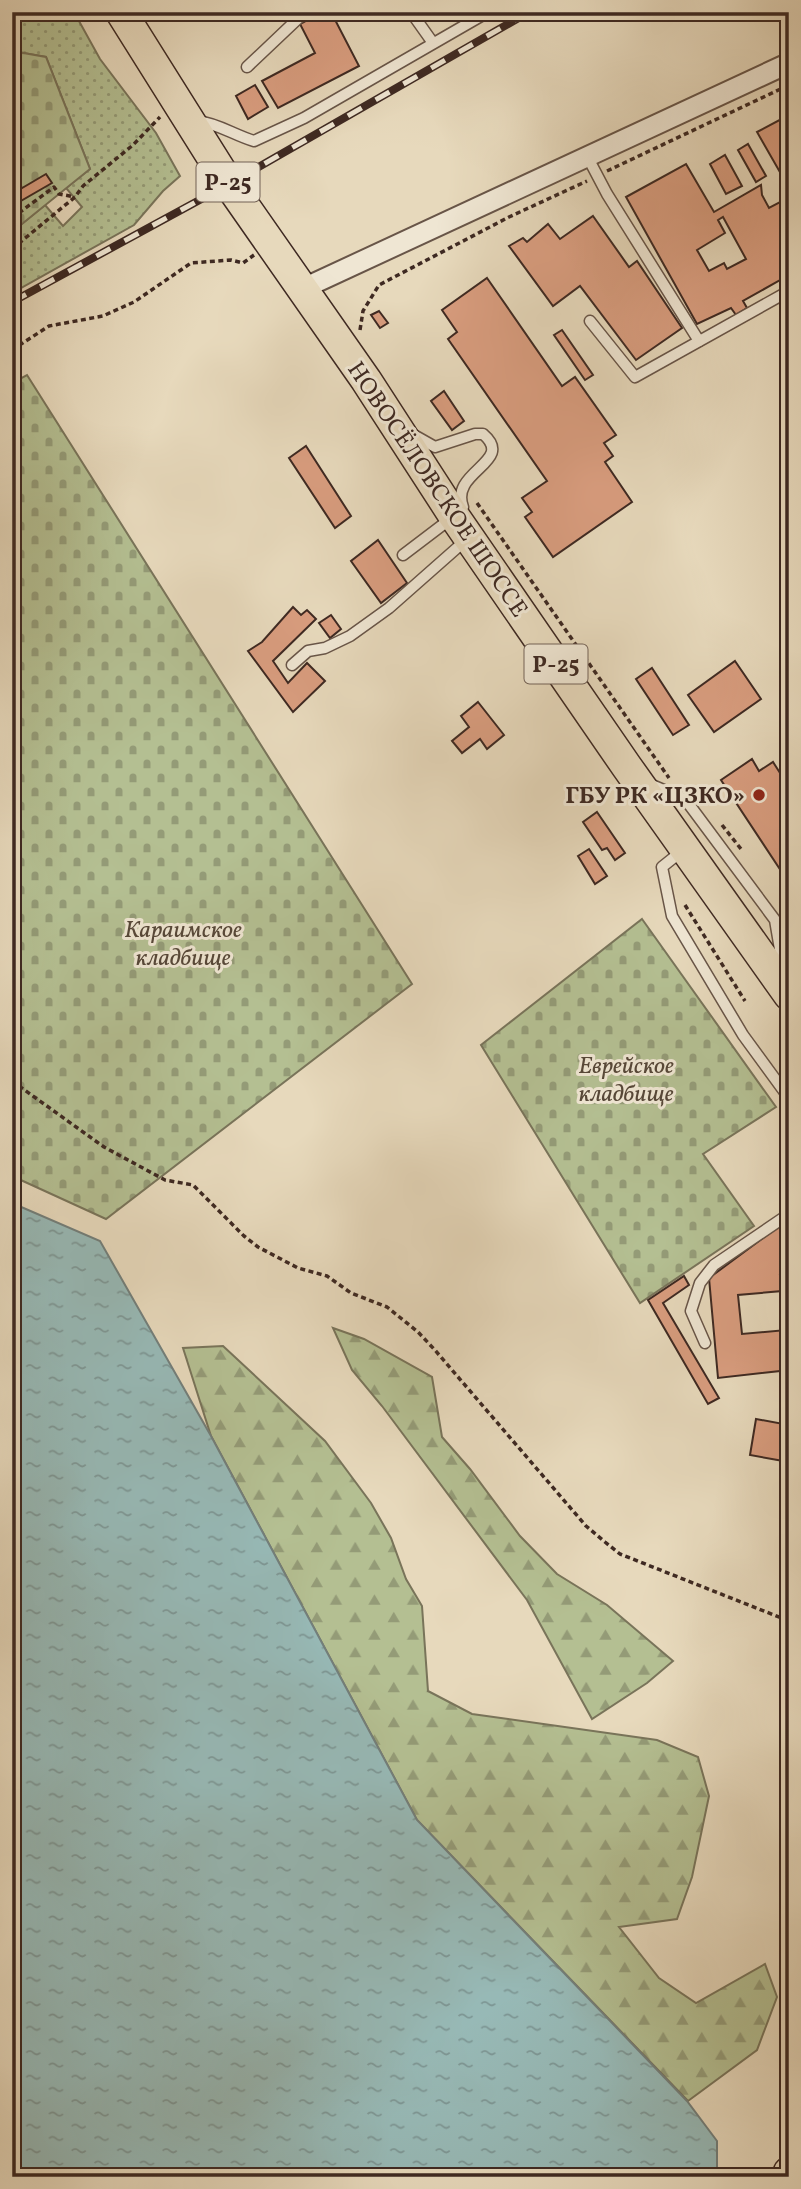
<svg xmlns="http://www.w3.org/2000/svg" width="801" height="2189" viewBox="0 0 801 2189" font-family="Vollkorn,serif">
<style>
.grass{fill:url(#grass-dots);stroke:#79745a;stroke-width:2}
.forest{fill:url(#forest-firs);stroke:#79745a;stroke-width:2}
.cemetery{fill:url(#cemetery-stones);stroke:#79745a;stroke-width:2}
.water{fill:url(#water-ripples);stroke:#737f7b;stroke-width:2}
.building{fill:#d99d7f;stroke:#3e2922;stroke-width:2;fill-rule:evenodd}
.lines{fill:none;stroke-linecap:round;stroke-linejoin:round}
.lane-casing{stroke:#685548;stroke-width:13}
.street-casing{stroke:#685548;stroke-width:23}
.primary-casing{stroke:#3e2922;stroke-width:33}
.path{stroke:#3e2922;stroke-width:3.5;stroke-dasharray:5 3.5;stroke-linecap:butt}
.lane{stroke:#efe6d3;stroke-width:10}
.street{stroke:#efe6d3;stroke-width:19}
.primary{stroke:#e7d9bc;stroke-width:30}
.rail-casing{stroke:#3e2922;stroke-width:8}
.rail{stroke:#efe6d3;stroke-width:5;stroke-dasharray:16;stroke-linecap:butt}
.poi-dot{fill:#8f2418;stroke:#efe6d3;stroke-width:2.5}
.labels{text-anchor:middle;stroke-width:6;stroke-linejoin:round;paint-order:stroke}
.shield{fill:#efe6d3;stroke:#736257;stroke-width:2}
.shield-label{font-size:23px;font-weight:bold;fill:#3e2922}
.street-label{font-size:24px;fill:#3e2922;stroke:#efe6d3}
.poi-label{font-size:24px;font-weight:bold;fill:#3e2922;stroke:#efe6d3;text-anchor:end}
.park-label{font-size:24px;font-style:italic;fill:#564738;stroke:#efe6d3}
</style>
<defs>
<pattern id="grass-dots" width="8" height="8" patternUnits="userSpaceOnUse" patternTransform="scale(1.75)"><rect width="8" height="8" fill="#b4bf92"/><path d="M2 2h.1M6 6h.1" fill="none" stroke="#949b77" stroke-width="1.8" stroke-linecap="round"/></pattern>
<pattern id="forest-firs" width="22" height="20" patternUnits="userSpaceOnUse" patternTransform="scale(1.75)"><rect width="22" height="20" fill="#b4bf92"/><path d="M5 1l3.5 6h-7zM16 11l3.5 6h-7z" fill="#949b77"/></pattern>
<pattern id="cemetery-stones" width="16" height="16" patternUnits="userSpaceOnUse" patternTransform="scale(1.75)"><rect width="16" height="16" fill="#b4bf92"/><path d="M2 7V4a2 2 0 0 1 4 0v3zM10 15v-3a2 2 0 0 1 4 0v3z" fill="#949b77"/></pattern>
<pattern id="water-ripples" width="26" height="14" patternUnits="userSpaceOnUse" patternTransform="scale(1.75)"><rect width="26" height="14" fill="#97b9b6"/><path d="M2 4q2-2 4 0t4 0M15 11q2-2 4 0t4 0" fill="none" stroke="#7d9694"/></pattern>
</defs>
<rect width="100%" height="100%" fill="#e7d9bc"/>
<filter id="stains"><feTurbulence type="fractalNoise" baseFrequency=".00286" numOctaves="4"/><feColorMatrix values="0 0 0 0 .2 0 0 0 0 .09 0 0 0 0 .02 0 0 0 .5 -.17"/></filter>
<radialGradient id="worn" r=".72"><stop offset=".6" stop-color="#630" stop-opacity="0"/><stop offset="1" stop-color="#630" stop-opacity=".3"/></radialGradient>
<polygon class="grass" points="12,12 74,12 100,59 156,133 180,176 163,191 134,225 12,293 12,232 45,205 63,226 82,207 66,188 90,169 46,57 12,51"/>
<g class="forest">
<polygon points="333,1328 364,1339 432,1377 442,1437 470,1469 520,1536 557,1574 607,1605 673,1661 647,1683 592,1719 527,1600 382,1406 352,1370"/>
<polygon points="223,1346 325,1441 371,1503 391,1538 406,1579 422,1606 428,1691 472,1714 657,1740 698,1757 709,1796 692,1877 677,1919 619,1927 659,1978 696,2003 765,1964 777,1997 757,2050 688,2101 417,1820 211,1436 183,1348"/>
</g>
<g class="cemetery">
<polygon points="12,51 46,57 90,169 12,232"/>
<polygon points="27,375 412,984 106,1219 12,1176 12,383"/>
<polygon points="642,919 776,1107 703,1154 754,1226 640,1303 481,1045"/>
</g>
<polygon class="water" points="12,1203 100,1241 211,1436 417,1820 687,2101 717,2141 717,2177 12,2177"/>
<g class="building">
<polygon points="322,12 331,12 359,66 278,108 262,81 315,53 300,24"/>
<polygon points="255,85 268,107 248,119 236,96"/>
<polygon points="789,115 789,179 785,181 757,132"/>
<polygon points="748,144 766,176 756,182 738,150"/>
<polygon points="725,155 742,186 726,194 710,164"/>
<path d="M 686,164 L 714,212 L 761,185 L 762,195 L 769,208 L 780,202 L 789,218 L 789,275 L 743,301 L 747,308 L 736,315 L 731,308 L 697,324 L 626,197 ZM 723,217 L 746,259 L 727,269 L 724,263 L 709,271 L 697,250 L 725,233 L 718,220 Z"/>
<polygon points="46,174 52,183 12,206 12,194"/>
<polygon points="593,216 629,267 637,261 682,328 636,360 580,286 553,306 509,246 523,238 527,242 548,224 560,239"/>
<polygon points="487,278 562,386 575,377 616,435 604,443 613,456 605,462 632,502 553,557 525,517 532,512 522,498 547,481 448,339 457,332 442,310"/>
<polygon points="379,311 388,323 380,328 371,315"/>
<polygon points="562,330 593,375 585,380 554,335"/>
<polygon points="444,391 464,421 452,430 431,401"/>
<polygon points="306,446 351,516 335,528 289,458"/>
<polygon points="378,540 407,583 381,603 351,561"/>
<polygon points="293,607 301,615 307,610 316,619 273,661 288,683 307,663 325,681 293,712 248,651 262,642"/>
<polygon points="331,615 341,629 330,638 319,623"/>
<polygon points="735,661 761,699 714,732 688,695"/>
<polygon points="652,668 689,725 673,735 636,679"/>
<polygon points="478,702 504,735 487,749 480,739 462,753 452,741 469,727 461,716"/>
<polygon points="752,759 759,771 773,762 789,787 789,883 721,780"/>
<polygon points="597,812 625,853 615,860 607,848 602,850 583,822"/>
<polygon points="589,849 607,876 595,884 578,856"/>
<polygon points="789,1223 789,1275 780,1275 782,1291 738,1295 742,1334 786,1330 789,1370 718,1378 709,1278 782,1224"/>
<polygon points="684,1276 689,1285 663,1303 719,1398 708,1404 648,1300"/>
<polygon points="786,1282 789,1282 789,1318 784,1318 782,1304 788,1303"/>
<polygon points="756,1419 789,1425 789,1462 750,1455"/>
</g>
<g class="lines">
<defs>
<g id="lane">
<polyline points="411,12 433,43"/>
<polyline points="247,67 305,12"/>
<path d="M 197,121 C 217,123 234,135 254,141 L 304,118 L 488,12"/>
<polyline points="587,156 607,194 699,341"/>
<polyline points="590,321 635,377 789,291"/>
<path d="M 412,434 L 435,447 L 475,434 L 483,434 C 516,462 449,471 463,507"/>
<polyline points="403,555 453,517"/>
<polyline points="292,665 308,651 325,648 350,636 389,608 466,540"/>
<polyline points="652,785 685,799 775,920 784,973"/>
<polyline points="682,851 662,867 672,916 743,1035 789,1098"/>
<polyline points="705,1343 691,1311 700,1283 714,1265 789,1214"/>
</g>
<polyline id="street" points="302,289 789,63"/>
<g id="primary">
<polyline points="121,12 229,184 366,380 454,516 627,767 789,995"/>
<polyline points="788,2177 789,2172"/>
</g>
</defs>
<use href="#lane" class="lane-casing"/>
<use href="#street" class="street-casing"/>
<use href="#primary" class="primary-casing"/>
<g class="path">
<polyline points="607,171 789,85"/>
<polyline points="12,218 54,187 59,194 75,197"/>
<polyline points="12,249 75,197 83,186 133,145 160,117"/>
<polyline points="360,330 363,311 379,285 509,217 587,181"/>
<polyline points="12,350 49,326 103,316 134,302 191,263 231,260 243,263 254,255"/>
<polyline points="477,503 669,778"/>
<polyline points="722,825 741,849"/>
<polyline points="685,905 745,1001"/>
<polyline points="12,1081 104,1147 165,1180 193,1185 244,1236 258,1247 298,1268 327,1276 351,1293 387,1307 418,1332 434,1349 586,1526 605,1542 620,1554 789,1621"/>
</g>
<use href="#lane" class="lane"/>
<use href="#street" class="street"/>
<use href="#primary" class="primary"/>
<defs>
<polyline id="rail" points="12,302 229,184 529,12"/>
</defs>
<use href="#rail" class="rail-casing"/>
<use href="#rail" class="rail"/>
</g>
<circle class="poi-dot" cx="759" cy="795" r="7"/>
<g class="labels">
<g class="shield">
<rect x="196.5" y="162.5" width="63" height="39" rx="5"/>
<rect x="524.5" y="644.5" width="63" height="39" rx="5"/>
</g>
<g class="shield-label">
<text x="228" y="190">Р-25</text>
<text x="556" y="672">Р-25</text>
</g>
<g class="street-label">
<text transform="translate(438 489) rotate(56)" y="8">НОВОСЁЛОВСКОЕ ШОССЕ</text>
</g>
<g class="poi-label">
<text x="745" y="803">ГБУ РК «ЦЗКО»</text>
</g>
<g class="park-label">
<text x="183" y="937">Караимское<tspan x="183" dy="28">кладбище</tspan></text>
<text x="626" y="1073">Еврейское<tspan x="626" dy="28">кладбище</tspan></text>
</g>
</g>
<rect width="801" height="2189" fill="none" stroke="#e7d9bc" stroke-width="42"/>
<rect x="14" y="14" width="773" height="2161" fill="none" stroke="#3e2922" stroke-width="3.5"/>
<rect x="21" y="21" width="759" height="2147" fill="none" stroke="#3e2922" stroke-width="2"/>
<rect width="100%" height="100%" filter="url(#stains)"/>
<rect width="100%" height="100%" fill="url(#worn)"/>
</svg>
